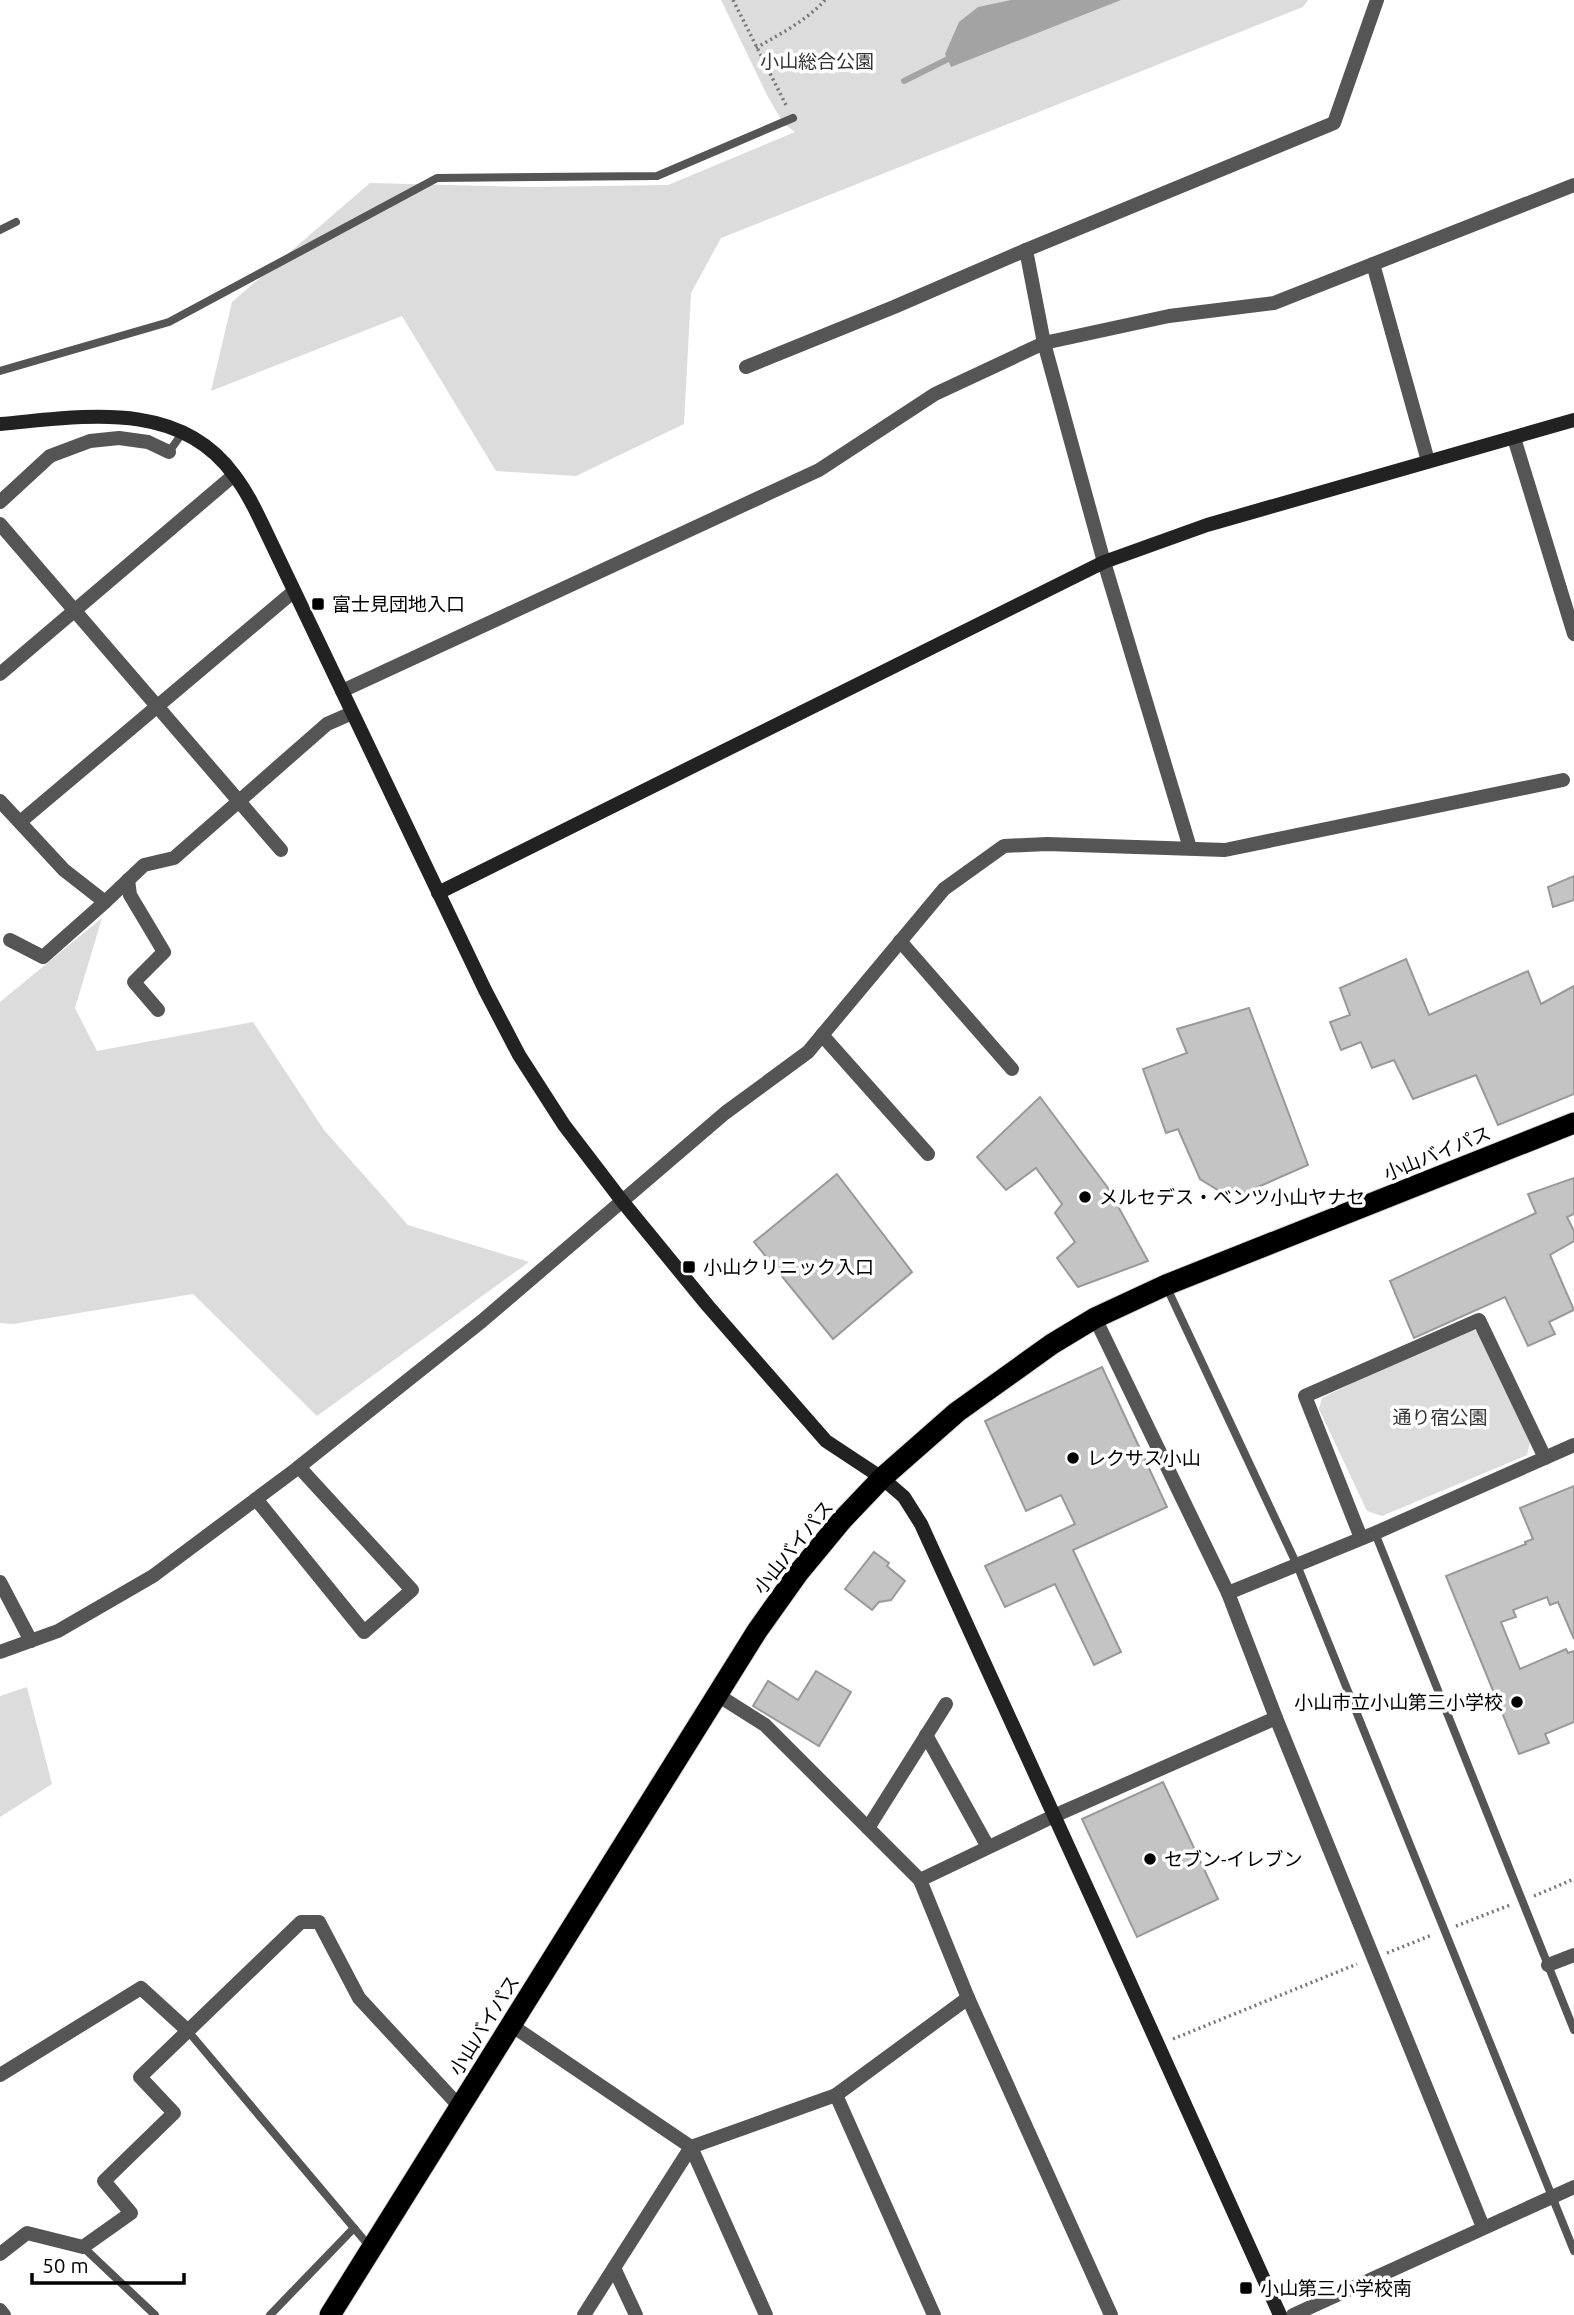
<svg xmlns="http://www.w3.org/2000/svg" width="1574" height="2315" viewBox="0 0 1574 2315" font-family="Ubuntu,'Noto Sans JP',sans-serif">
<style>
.green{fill:#dcdcdc}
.water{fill:#a3a3a3}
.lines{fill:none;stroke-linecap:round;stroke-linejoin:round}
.stream{stroke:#a3a3a3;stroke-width:6}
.building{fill:#c4c4c4;stroke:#999;stroke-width:2}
.highway-casing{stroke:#dbdbdb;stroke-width:23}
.path{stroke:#777;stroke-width:3.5;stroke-dasharray:2 3.5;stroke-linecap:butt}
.lane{stroke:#555;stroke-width:8}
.street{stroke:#555;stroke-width:14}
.secondary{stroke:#222;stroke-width:14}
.highway{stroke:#000;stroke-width:21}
.poi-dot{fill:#000;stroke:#fff;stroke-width:2.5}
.labels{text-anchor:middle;stroke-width:7;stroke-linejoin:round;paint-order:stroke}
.park-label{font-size:19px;fill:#333;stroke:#fff}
.poi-label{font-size:19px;fill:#000;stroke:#fff;text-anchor:start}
.street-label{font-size:19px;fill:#000;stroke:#fff}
</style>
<rect width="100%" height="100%" fill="#fff"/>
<g class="green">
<polygon points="721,0 1308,0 1303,7 721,238 691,293 684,424 576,476 496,471 402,316 211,391 232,302 370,183 532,187 668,185 795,132 783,123 767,95"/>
<polygon points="102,918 75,1008 97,1051 253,1022 324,1130 408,1225 529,1262 317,1416 193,1294 13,1324 0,1323 0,1002"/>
<polygon points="1469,1329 1482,1332 1531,1438 1527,1455 1382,1516 1367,1511 1319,1409 1322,1398 1397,1361"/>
<polygon points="27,1687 52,1784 0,1817 0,1696"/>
</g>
<polygon class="water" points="1011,0 1121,0 951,67 945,54 959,22 978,7"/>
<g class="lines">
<polyline class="stream" points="904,81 954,56"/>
</g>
<g class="building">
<polygon points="1574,876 1574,900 1553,907 1548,887"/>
<polygon points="1406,959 1429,1015 1528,971 1541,1004 1574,986 1574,1094 1498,1125 1476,1075 1413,1099 1394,1060 1372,1068 1361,1042 1341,1050 1330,1022 1350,1015 1340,988"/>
<polygon points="1249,1008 1308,1165 1242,1194 1221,1192 1200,1179 1178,1129 1166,1133 1143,1069 1187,1053 1177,1029"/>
<polygon points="1040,1097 1108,1188 1148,1261 1078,1287 1057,1258 1075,1242 1055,1213 1062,1204 1036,1168 1006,1190 977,1157"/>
<polygon points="837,1174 912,1272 833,1339 754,1242"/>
<polygon points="1574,1178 1574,1214 1567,1217 1574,1231 1574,1241 1550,1255 1574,1310 1549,1322 1555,1334 1528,1346 1505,1297 1414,1338 1390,1281 1536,1213 1528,1194"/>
<polygon points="1102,1367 1167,1507 1073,1550 1121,1652 1094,1665 1055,1584 1005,1607 985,1566 1075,1524 1061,1495 1026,1511 985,1421"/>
<polygon points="1574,1486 1574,1639 1558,1602 1550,1605 1547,1597 1513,1610 1516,1617 1501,1622 1520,1669 1566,1649 1568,1653 1574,1651 1574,1722 1545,1734 1549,1743 1519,1754 1446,1576 1526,1544 1525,1542 1533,1539 1520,1508"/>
<polygon points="874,1552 889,1563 887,1566 905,1581 891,1600 879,1602 872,1610 845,1589"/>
<polygon points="816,1671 851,1692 819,1746 753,1706 768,1681 798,1700"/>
<polygon points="1163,1782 1218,1899 1137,1937 1082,1819"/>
</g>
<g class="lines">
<defs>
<polyline id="highway" points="330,2315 757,1631 799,1572 842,1520 882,1478 957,1412 1052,1344 1095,1318 1166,1285 1574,1123"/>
</defs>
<use href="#highway" class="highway-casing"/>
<g class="path">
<polyline points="733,0 787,107"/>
<path d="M 756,48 C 780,34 806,21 825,0"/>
<polyline points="1534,1896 1574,1879"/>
<polyline points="1456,1926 1510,1905"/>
<polyline points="1387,1953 1432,1935"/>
<polyline points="1173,2039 1357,1964"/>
</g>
<g class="lane">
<polyline points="0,230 16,222"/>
<polyline points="0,371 169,322 437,178 657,176 793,118"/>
<polyline points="169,452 183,432"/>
<polyline points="1167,1288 1297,1565 1574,2251"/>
<polyline points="1375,1533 1574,2030"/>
<polyline points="187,2030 370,2247"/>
<polyline points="83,2247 155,2315"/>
<polyline points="270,2315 354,2228"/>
</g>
<g class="street">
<polyline points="1373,264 1428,461"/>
<polyline points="746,367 894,307 1026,250"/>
<polyline points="1514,438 1574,634"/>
<polyline points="0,502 50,456 90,441 119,438 148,442 169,452"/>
<polyline points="0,524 281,850"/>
<polyline points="0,674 234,475"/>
<polyline points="342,691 819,470 935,394 1044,343 1169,316 1274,303 1574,185"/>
<polyline points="0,801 64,870 105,902 144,865 174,858 327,724 352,713"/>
<polyline points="20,822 293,592"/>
<polyline points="1190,848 1104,562 1044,343 1026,250 1334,123 1377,0"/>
<polyline points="128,880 130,895 164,952 134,982 158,1010"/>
<polyline points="10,940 43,957 105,902"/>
<polyline points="900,941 1012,1069"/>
<polyline points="822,1035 928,1154"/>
<polyline points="1095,1318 1228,1593 1276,1718 1483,2227"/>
<polyline points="256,1499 364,1632 412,1590 299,1467"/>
<polyline points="1361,1538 1305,1396 1479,1320 1545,1458"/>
<polyline points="0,1582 31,1641"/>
<polyline points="1228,1593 1375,1533 1574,1445"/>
<polyline points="0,1652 58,1631 153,1576 295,1470 482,1321 725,1113 808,1052 944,889 1004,846 1047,844 1225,850 1563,780"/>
<polyline points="716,1694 765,1725 920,1880 968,1998 1111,2315"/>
<polyline points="926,1735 988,1847"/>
<polyline points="868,1828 946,1704"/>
<polyline points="920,1880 1056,1815 1276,1718"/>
<polyline points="1548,1965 1574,1955"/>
<polyline points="511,2025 691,2147 766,2315"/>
<polyline points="0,2075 141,1988 187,2030"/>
<polyline points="836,2095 934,2315"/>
<polyline points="0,2254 27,2233 83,2247 131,2213 104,2181 174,2113 140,2077 301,1922 319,1922 359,1998 460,2107"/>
<polyline points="614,2268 636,2315"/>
<polyline points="0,2310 4,2315"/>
<polyline points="584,2315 691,2147 836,2095 968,1998"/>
<polyline points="1293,2315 1574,2187"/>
</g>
<g class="secondary">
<path d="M 0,424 C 81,417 179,398 234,475 C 248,493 258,515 268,536 L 485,990 L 519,1055 L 564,1125 L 622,1201 L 708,1306 L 826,1441 L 882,1478 L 904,1497 L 921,1524 C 1043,1787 1160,2051 1280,2315"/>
<polyline points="438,893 1104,562 1207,525 1574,420"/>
</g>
<use href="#highway" class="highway"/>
</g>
<g class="poi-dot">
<rect x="311" y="597" width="14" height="14" rx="3.5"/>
<circle cx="1085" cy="1197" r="7"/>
<rect x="682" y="1260" width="14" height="14" rx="3.5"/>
<circle cx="1073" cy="1458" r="7"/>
<circle cx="1517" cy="1702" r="7"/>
<circle cx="1150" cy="1859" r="7"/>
<rect x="1239" y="2281" width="14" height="14" rx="3.5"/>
</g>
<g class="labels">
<g class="park-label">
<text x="817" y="68">小山総合公園</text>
<text x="1440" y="1424">通り宿公園</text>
</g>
<g class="poi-label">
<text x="332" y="611">富士見団地入口</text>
<text x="1099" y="1204">メルセデス・ベンツ小山ヤナセ</text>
<text x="703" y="1274">小山クリニック入口</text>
<text x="1087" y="1465">レクサス小山</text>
<text x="1503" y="1709" text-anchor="end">小山市立小山第三小学校</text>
<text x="1164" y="1866">セブン-イレブン</text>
<text x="1260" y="2295">小山第三小学校南</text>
</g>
<g class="street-label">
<text transform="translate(1437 1153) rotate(-22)" y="7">小山バイパス</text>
<text transform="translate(793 1547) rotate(-51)" y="7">小山バイパス</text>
<text transform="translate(484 2025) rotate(-58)" y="7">小山バイパス</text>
</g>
</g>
<path d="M32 2273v10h152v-10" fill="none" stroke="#000000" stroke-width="3.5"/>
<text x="42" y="2273" font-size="21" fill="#000000" stroke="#ffffff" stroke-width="5" paint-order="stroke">50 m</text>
</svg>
